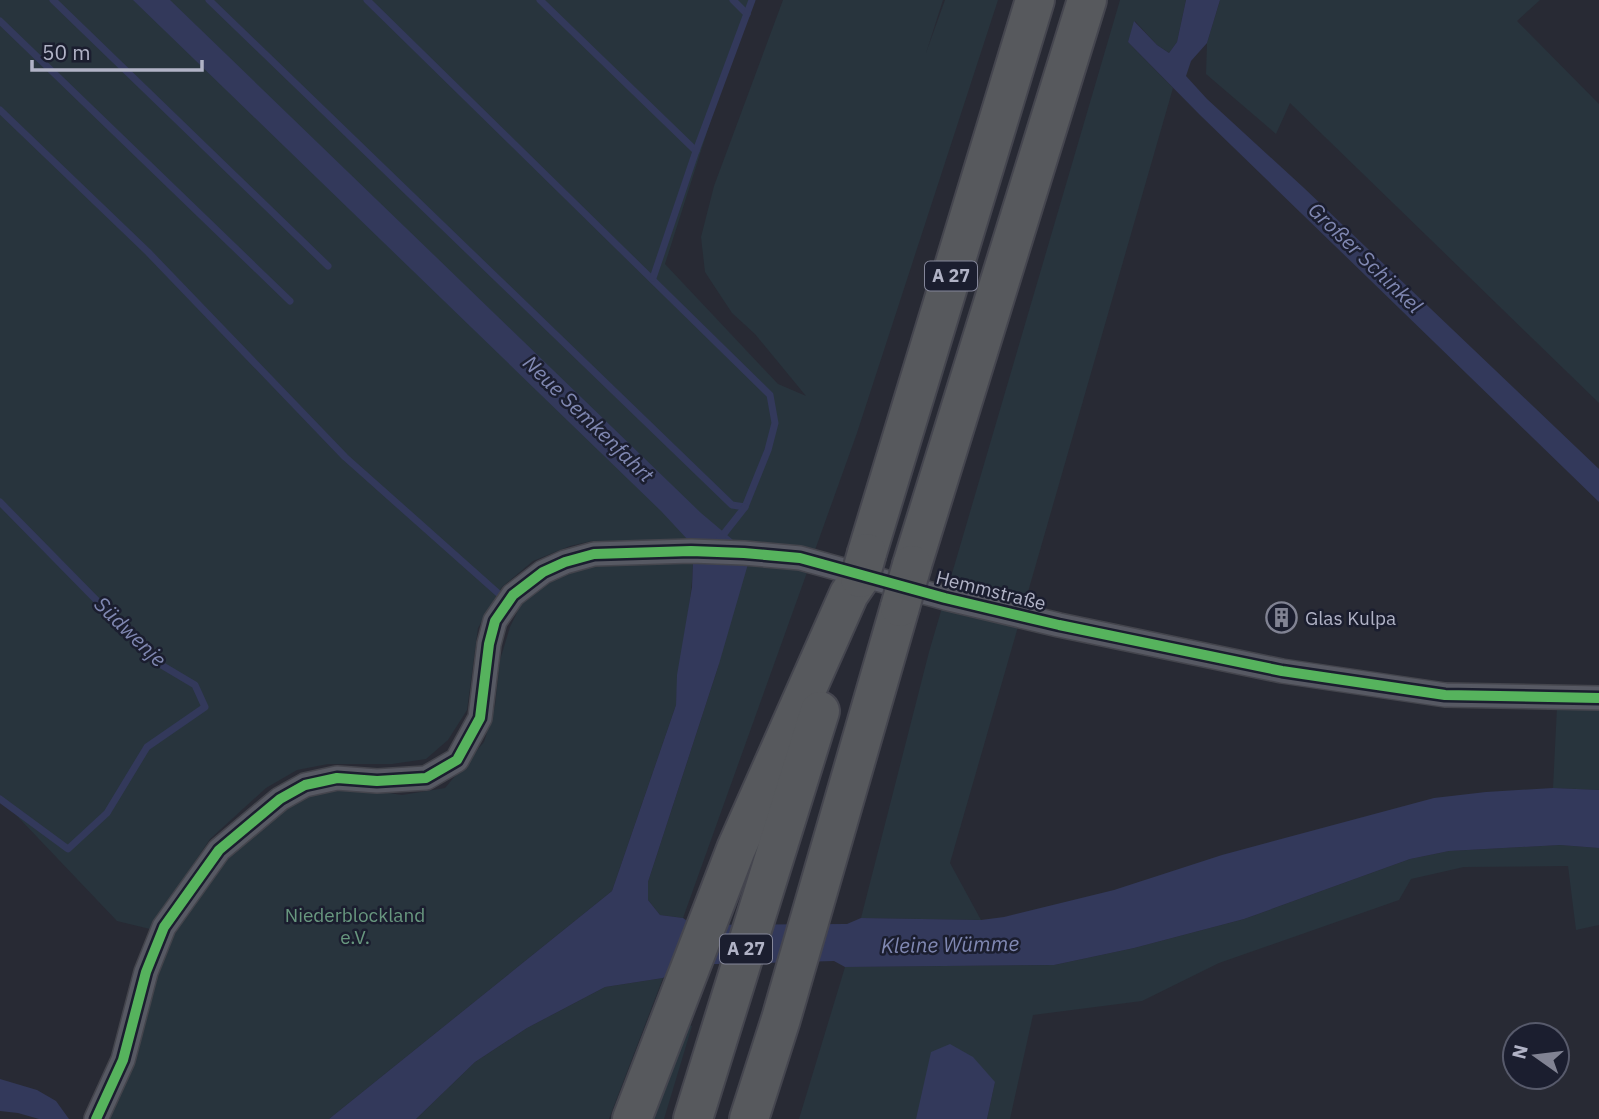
<svg xmlns="http://www.w3.org/2000/svg" width="1599" height="1119" viewBox="0 0 1599 1119" font-family="'IBM Plex Sans',sans-serif">
<style>
.green{fill:#28343d}
.water{fill:#33395b}
.lines{fill:none;stroke-linecap:round;stroke-linejoin:round}
.stream{stroke:#33395b;stroke-width:7}
.minor-casing{stroke:#44454d;stroke-width:26}
.motorway-casing{stroke:#45464f;stroke-width:42}
.minor{stroke:#575963;stroke-width:23}
.motorway{stroke:#57595d;stroke-width:38}
.motorway-bridge-casing{stroke:#45464f;stroke-width:42;stroke-linecap:butt}
.motorway-bridge{stroke:#57595d;stroke-width:38}
.cycleway-casing{stroke:#1b1e2f;stroke-width:15}
.cycleway{stroke:#56b35d;stroke-width:10}
.labels{text-anchor:middle;stroke-width:5;stroke-linejoin:round;paint-order:stroke}
.shield{fill:#1b1e2f;stroke:#848699;stroke-width:2}
.shield-label{font-size:18px;font-weight:bold;fill:#b1b3c6}
.street-label{font-size:19px;fill:#b1b3c6;stroke:#1b1e2f}
.poi-label{font-size:19px;fill:#b1b3c6;stroke:#1b1e2f;text-anchor:start}
.park-label{font-size:19px;fill:#68977f;stroke:#1b1e2f}
.water-label{font-size:21px;font-style:italic;fill:#8088b2;stroke:#1b1e2f}
</style>
<rect width="100%" height="100%" fill="#282a34"/>
<g class="green">
<polygon points="0,0 749,0 665,264 778,384 806,396 755,334 732,313 705,272 701,237 714,186 783,0 943,0 926,53 945,0 998,0 857,433 683,918 660,915 648,900 648,882 719,664 688,540 592,541 570,546 533,561 502,587 478,628 467,710 448,740 426,759 392,764 328,764 297,770 266,788 210,839 150,929 117,921 0,798"/>
<polygon points="1120,0 1186,0 1177,42 1169,53 1157,45 1135,21 1128,42 1173,88 950,863 981,920 861,918 929,652"/>
<polygon points="1220,0 1540,0 1517,21 1599,104 1599,403 1290,103 1276,134 1206,74 1207,43"/>
<path d="M 602,562 L 693,562 C 692,610 678,657 676,705 L 612,891 L 329,1119 L 103,1119 L 129,1072 L 166,948 L 212,874 L 267,824 L 303,797 L 349,787 L 402,795 L 445,788 L 484,742 L 495,706 L 500,660 L 510,627 L 522,602 L 545,583 Z"/>
<polygon points="1557,707 1599,707 1599,790 1553,788"/>
<polygon points="1560,845 1599,848 1599,925 1576,930 1568,866 1464,867 1411,879 1399,900 1219,963 1142,1001 1033,1015 1010,1119 987,1119 995,1082 921,1105 916,1119 799,1119 845,967 1054,965 1134,948 1244,919 1410,859 1449,851"/>
<polygon points="663,978 609,1119 416,1119 475,1062 527,1028 605,987"/>
<polygon points="685,1025 692,1026 664,1119 653,1119"/>
</g>
<g class="water">
<polygon points="133,0 170,0 701,513 733,540 740,542 748,564 719,664 648,882 648,900 660,915 683,918 693,925 847,924 861,918 981,920 1004,917 1114,890 1222,855 1434,798 1486,792 1553,788 1599,790 1599,848 1560,845 1449,851 1410,859 1244,919 1134,948 1054,965 845,967 834,961 681,965 663,978 605,987 527,1028 475,1062 416,1119 329,1119 612,891 676,705 677,675 692,587 693,562 688,540 661,511"/>
<polygon points="1186,0 1220,0 1207,43 1191,61 1186,76 1207,99 1304,188 1599,469 1599,502 1200,115 1128,42 1134,21 1157,45 1169,53 1177,42"/>
<polygon points="950,1044 973,1057 995,1082 987,1119 916,1119 931,1052"/>
<polygon points="0,1079 37,1090 56,1101 69,1119 39,1119 18,1113 0,1111"/>
</g>
<g class="lines">
<g class="stream">
<polyline points="53,0 328,266"/>
<polyline points="209,0 732,505 745,507 768,450 775,423 770,395 367,0"/>
<polyline points="540,0 696,151"/>
<polyline points="733,0 747,14"/>
<polyline points="0,21 290,301"/>
<polyline points="0,110 148,252 345,457 499,594"/>
<polyline points="653,278 696,151 752,0"/>
<polyline points="0,502 158,663 195,685 205,707 147,747 107,813 68,849 0,799"/>
<polyline points="719,540 745,507"/>
</g>
<defs>
<polyline id="minor" points="96,1119 123,1060 146,972 164,927 219,850 280,799 305,785 337,778 377,781 426,778 457,760 480,718 489,644 495,621 513,595 543,572 565,562 594,554 691,551 744,553 800,558 945,598 1059,625 1282,671 1445,695 1599,698"/>
<g id="motorway">
<polyline points="867,553 1035,0"/>
<polyline points="912,565 1087,0"/>
<polyline points="632,1119 736,849 849,594 860,578"/>
<polyline points="693,1119 820,711"/>
<polyline points="749,1119 781,1019 900,607"/>
</g>
</defs>
<use href="#minor" class="minor-casing"/>
<use href="#motorway" class="motorway-casing"/>
<use href="#minor" class="minor"/>
<use href="#motorway" class="motorway"/>
<defs>
<g id="motorway-bridge">
<polyline points="860,578 867,553"/>
<polyline points="900,607 912,565"/>
</g>
</defs>
<use href="#motorway-bridge" class="motorway-bridge-casing"/>
<use href="#motorway-bridge" class="motorway-bridge"/>
<defs>
<polyline id="cycleway" points="96,1119 123,1060 146,972 164,927 219,850 280,799 305,785 337,778 377,781 426,778 457,760 480,718 489,644 495,621 513,595 543,572 565,562 594,554 691,551 744,553 800,558 945,598 1059,625 1282,671 1445,695 1599,698"/>
</defs>
<use href="#cycleway" class="cycleway-casing"/>
<use href="#cycleway" class="cycleway"/>
</g>
<defs>
<symbol id="building-ring" viewBox="-11 -11 22 22"><circle r="9.5" fill="#1b1e2f" stroke="#818393" stroke-width="1.5"/><path d="M-4-6H4V6H1V3H-1V6H-4ZM-2.5-4.3h1.7v1.8h-1.7ZM.8-4.3h1.7v1.8H.8ZM-2.5-1h1.7V.8h-1.7ZM.8-1h1.7V.8H.8Z" fill="#818393"/></symbol>
</defs>
<g fill-rule="evenodd">
<use href="#building-ring" x="1264" y="600" width="35" height="35"/>
</g>
<g class="labels">
<g class="shield">
<rect x="925" y="261.5" width="52" height="29" rx="5"/>
<rect x="720" y="934.5" width="52" height="29" rx="5"/>
</g>
<g class="shield-label">
<text x="951" y="282">A 27</text>
<text x="746" y="955">A 27</text>
</g>
<g class="street-label">
<text transform="translate(991 590) rotate(14)" y="7">Hemmstraße</text>
</g>
<g class="poi-label">
<text x="1305" y="625">Glas Kulpa</text>
</g>
<g class="park-label">
<text x="355" y="922">Niederblockland<tspan x="355" dy="22">e.V.</tspan></text>
</g>
<g class="water-label">
<text transform="translate(1365 258) rotate(44)" y="7">Großer Schinkel</text>
<text transform="translate(588 419) rotate(44)" y="7">Neue Semkenfahrt</text>
<text transform="translate(130 632) rotate(44)" y="7">Südwenje</text>
<text transform="translate(950 945) rotate(-1)" y="7">Kleine Wümme</text>
</g>
</g>
<g transform="translate(1536 1056) rotate(284)"><circle r="33" fill="#1b1e2f" stroke="#575a6b" stroke-width="2"/>
<path d="M0-5L12 26L0 18L-12 26Z" fill="#818393"/>
<text y="-10" font-size="19" font-weight="bold" text-anchor="middle" fill="#b1b3c6">N</text>
</g>
<path d="M32 60v10h170v-10" fill="none" stroke="#b1b3c6" stroke-width="3.5"/>
<text x="42" y="60" font-size="21" fill="#b1b3c6" stroke="#1b1e2f" stroke-width="5" paint-order="stroke">50 m</text>
</svg>
